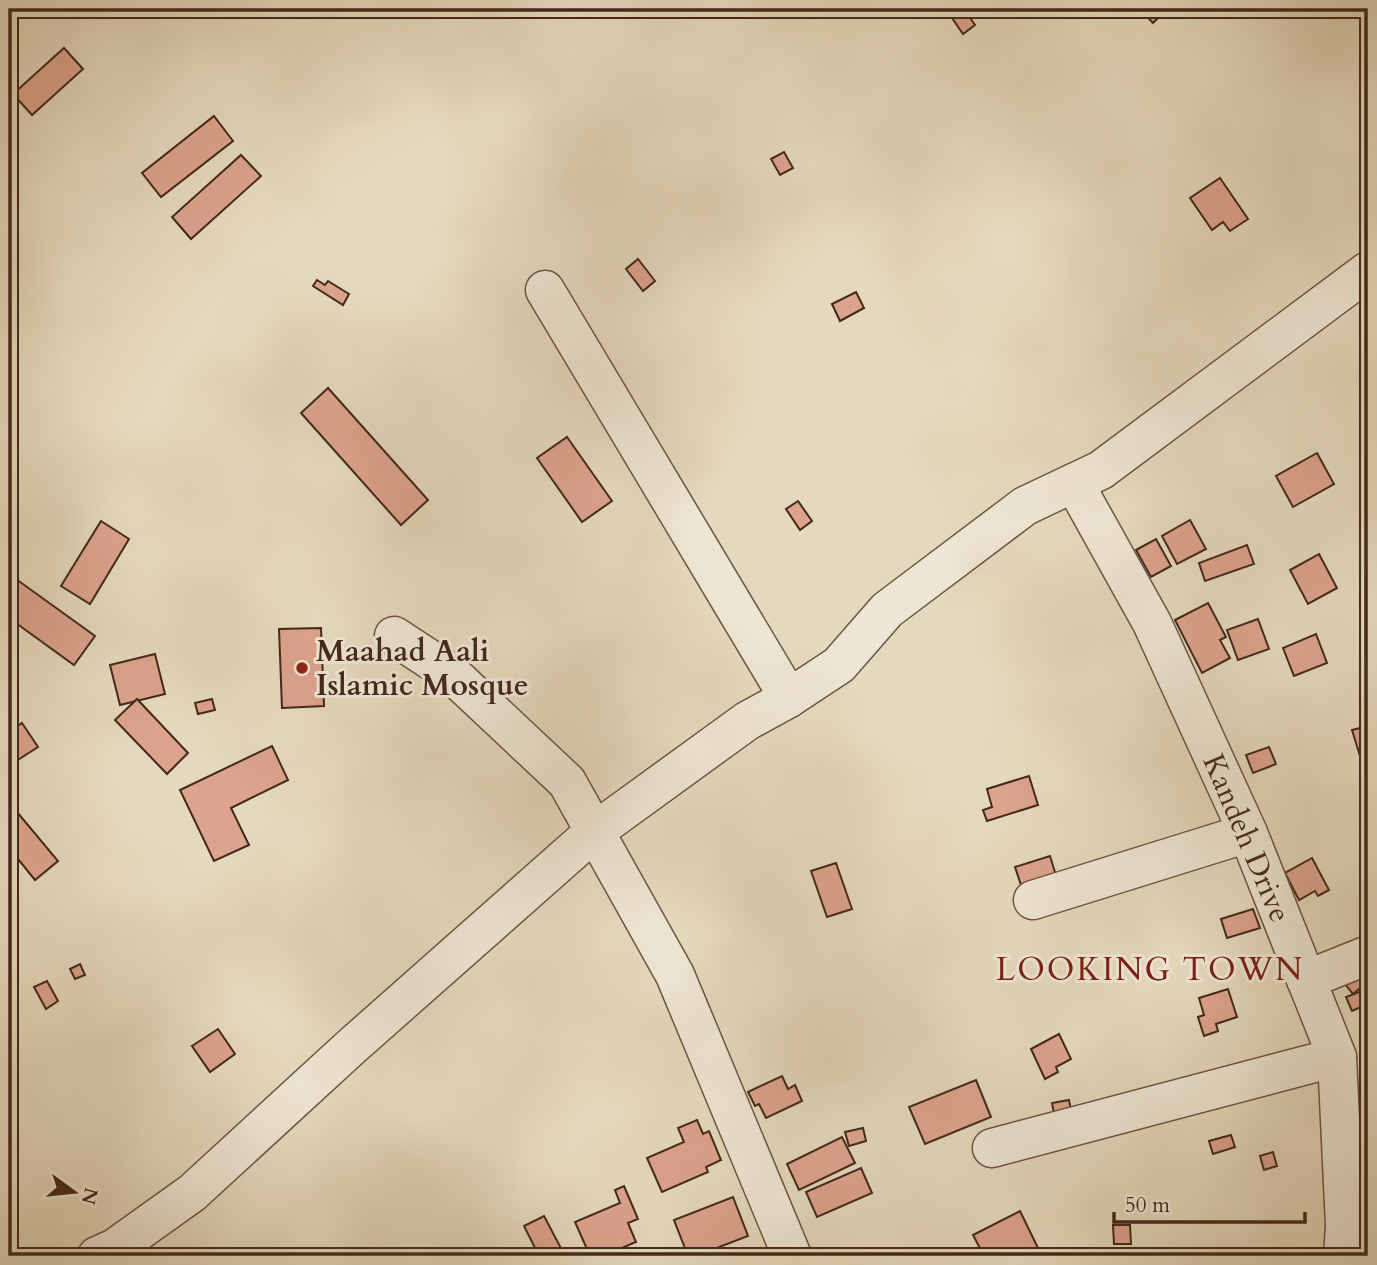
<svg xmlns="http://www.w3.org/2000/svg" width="1377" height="1265" viewBox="0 0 1377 1265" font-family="Cardo,serif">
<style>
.building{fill:#dca38d;stroke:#43281a;stroke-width:2}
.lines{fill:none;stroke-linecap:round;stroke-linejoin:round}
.minor-casing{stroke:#6c5443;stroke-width:41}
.minor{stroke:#eee6d4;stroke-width:38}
.poi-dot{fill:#8f2418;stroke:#eee6d4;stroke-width:2.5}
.labels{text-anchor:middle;stroke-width:6;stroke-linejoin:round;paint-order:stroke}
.poi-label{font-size:30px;font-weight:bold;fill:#43281a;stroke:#eee6d4;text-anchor:start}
.street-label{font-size:30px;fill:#43281a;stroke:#eee6d4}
.neighbourhood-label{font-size:32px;letter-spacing:2px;fill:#7a1f14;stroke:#eee6d4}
</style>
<rect width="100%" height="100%" fill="#e5d9bd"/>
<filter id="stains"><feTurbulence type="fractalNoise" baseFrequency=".00286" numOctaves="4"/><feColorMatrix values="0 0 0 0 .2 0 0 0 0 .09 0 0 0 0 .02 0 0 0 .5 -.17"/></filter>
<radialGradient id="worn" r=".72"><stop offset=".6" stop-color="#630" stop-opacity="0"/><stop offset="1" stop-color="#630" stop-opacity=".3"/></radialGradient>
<g class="building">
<polygon points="958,9 964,9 975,25 963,34 950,15"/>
<polygon points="1140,9 1157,9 1162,14 1153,23"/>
<polygon points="64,48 83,69 32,115 13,94"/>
<polygon points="214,116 233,141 161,197 142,173"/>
<polygon points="784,152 793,168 780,175 771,159"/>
<polygon points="241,155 261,176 191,239 172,217"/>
<polygon points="1220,178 1248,219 1230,231 1223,222 1212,230 1190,198"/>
<polygon points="638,259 655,281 643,291 626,269"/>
<polygon points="317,280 325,285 328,281 349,294 343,305 313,286"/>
<polygon points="856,292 864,308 840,321 832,304"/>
<polygon points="328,388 428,500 401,525 301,413"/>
<polygon points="567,437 612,501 582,522 537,458"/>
<polygon points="1317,453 1334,484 1293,507 1276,476"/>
<polygon points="798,501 812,521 800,530 786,509"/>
<polygon points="1190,520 1206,549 1177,564 1162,536"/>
<polygon points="101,521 129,539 90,604 61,586"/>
<polygon points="1156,539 1171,566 1151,577 1136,550"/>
<polygon points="1247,545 1254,564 1205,581 1199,563"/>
<polygon points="1319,554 1337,588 1308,604 1290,570"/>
<polygon points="9,574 95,636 74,665 9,618"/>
<polygon points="1208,603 1226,637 1220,640 1230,658 1202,673 1175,620"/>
<polygon points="1258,619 1269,649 1238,660 1227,630"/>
<polygon points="321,628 324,706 282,708 279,629"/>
<polygon points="1316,634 1327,663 1294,676 1283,648"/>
<polygon points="155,654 165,694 120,705 110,665"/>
<polygon points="137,699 188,753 167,774 115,720"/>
<polygon points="212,699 215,710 198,714 195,703"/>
<polygon points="22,723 38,747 10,765 9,732"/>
<polygon points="1368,726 1368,768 1364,769 1352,730"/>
<polygon points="272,746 288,780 231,808 249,845 214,861 180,790"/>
<polygon points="1269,747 1276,764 1253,773 1246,755"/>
<polygon points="1029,776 1038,805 987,821 983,810 992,807 987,789"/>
<polygon points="17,812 58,861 35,880 9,848 9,819"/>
<polygon points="1050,856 1058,882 1036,880 1021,885 1015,867"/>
<polygon points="1312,858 1329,890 1318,896 1315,891 1299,900 1285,873"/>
<polygon points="836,863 852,909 827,917 811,871"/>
<polygon points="1253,909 1260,928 1227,938 1221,919"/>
<polygon points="80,964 85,975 75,979 70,969"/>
<polygon points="1338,975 1368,975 1368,981 1353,994"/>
<polygon points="47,981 58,1001 46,1009 34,987"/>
<polygon points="1228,989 1237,1017 1216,1024 1218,1031 1204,1036 1198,1017 1204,1015 1199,998"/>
<polygon points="1367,989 1368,1004 1352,1011 1346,997"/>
<polygon points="218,1029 235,1054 210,1072 192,1046"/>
<polygon points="1059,1034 1071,1059 1056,1067 1058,1072 1045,1079 1031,1049"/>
<polygon points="782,1076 788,1089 795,1085 802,1101 766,1118 759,1104 755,1106 748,1092"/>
<polygon points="976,1080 991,1117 925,1144 909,1107"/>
<polygon points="1069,1100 1072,1116 1055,1119 1052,1103"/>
<polygon points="697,1120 703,1134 709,1131 721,1160 706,1167 708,1172 662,1192 647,1158 684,1142 678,1128"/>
<polygon points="863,1128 866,1141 849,1146 845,1132"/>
<polygon points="1231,1135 1235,1147 1213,1154 1209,1141"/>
<polygon points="842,1137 855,1163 799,1190 787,1164"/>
<polygon points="1273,1152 1277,1166 1264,1170 1260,1156"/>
<polygon points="861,1168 872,1193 817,1217 806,1192"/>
<polygon points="624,1186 638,1219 628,1223 636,1242 603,1256 590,1256 575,1222 620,1203 615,1190"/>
<polygon points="733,1197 748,1236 696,1256 688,1256 674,1220"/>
<polygon points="1020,1211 1039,1250 1027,1256 984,1256 973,1235"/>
<polygon points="544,1216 564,1254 560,1256 539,1256 524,1226"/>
<polygon points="1113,1225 1130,1225 1131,1244 1114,1244"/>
</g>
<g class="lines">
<defs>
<g id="minor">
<polyline points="545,290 789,698"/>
<polyline points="1074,483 1152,623 1248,833 1337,1057 1345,1226 1343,1256"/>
<polyline points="394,636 452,674 567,782 675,975 792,1256"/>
<polyline points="1033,900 1248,833"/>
<polyline points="1306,980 1368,955"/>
<polyline points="992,1148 1337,1057"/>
<polyline points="97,1256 115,1248 192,1193 351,1047 594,832 747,721 789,698 839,665 887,610 1025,506 1101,470 1368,271"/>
</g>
</defs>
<use href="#minor" class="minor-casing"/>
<use href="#minor" class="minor"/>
</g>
<circle class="poi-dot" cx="302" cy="668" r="7"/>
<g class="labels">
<g class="poi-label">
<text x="316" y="661">Maahad Aali<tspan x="316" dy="34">Islamic Mosque</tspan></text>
</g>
<g class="street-label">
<text transform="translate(1247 838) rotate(67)" y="10">Kandeh Drive</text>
</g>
<g class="neighbourhood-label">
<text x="1150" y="980">LOOKING TOWN</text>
</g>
</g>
<rect width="1377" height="1265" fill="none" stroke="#e5d9bd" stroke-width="35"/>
<rect x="10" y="10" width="1356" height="1244" fill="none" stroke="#43281a" stroke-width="3.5"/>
<rect x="18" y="18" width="1342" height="1230" fill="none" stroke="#43281a" stroke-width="2"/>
<g transform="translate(74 1192) rotate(105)" stroke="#eee6d4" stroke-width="5" paint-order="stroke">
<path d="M0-5L12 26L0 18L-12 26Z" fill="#43281a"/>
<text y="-10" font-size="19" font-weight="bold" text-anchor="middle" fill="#43281a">N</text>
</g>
<path d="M1114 1212v10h191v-10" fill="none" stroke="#43281a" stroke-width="3.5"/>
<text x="1125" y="1212" font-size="21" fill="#43281a" stroke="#eee6d4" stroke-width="5" paint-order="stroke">50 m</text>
<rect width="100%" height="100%" filter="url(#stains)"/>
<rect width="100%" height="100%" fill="url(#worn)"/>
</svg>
